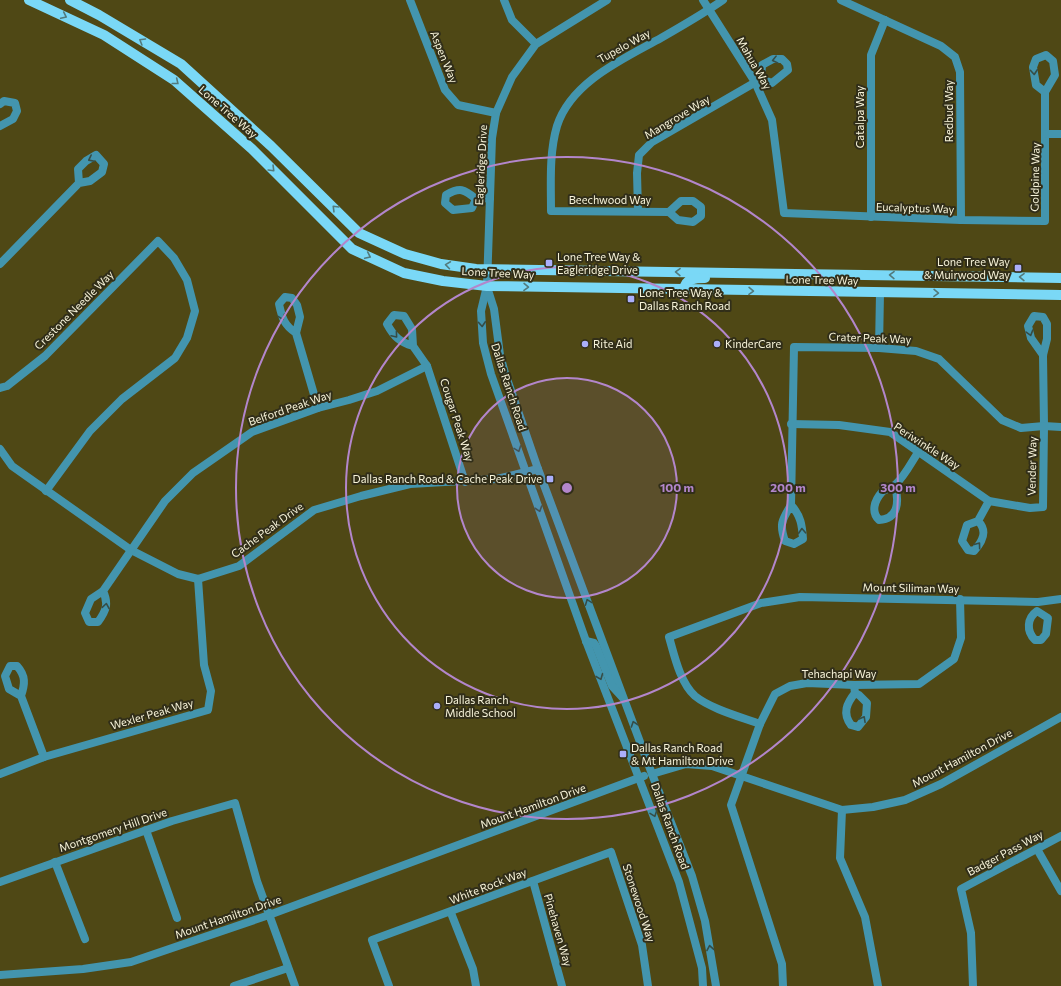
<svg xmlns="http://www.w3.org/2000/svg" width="1061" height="986" viewBox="0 0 1061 986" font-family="Commissioner,sans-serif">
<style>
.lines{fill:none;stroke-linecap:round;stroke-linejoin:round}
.minor{stroke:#4395ae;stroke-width:8}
.tertiary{stroke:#4395ae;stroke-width:8}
.primary{stroke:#7ad8f6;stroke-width:10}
.oneway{stroke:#527a7c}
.oneway2{stroke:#364d46}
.ring{fill:none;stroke:#b386cb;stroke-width:2}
.poi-dot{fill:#abaffb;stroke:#312e19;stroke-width:1.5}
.labels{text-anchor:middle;stroke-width:4;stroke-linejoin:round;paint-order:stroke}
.street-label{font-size:11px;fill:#f8f4da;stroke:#312e19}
.poi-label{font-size:11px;fill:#f8f4da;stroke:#312e19;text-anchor:start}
.centre{fill:#b386cb;stroke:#312e19;stroke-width:2}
.ring-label{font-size:12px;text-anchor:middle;font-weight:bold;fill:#b386cb;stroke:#312e19;stroke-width:4;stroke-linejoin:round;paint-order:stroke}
</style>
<rect width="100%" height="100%" fill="#4f4815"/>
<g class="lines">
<g class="minor">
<polyline points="410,0 445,90 458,105 496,113"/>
<polyline points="504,0 512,20 536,44"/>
<polyline points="703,0 755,82 772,120 784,213 961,220 1045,221 1045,92 1055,75 1053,61 1046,55 1036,59 1033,67 1036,85 1045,92"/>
<polyline points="841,0 941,46 955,57 960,72 961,220"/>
<polyline points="0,104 4,101 15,103 17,111 13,119 0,126"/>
<polyline points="1047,134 1061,134"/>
<path d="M 476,199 L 472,208 L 453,210 L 445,203 L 446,195 C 460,187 464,189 476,199 L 490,198"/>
<polyline points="638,211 637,173 639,155 652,142 761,79 772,83 788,70 787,64 782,59 773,59 762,65 761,79"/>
<path d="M 669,212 L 678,220 L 693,222 L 701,216 L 701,207 L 693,201 L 681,201 L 669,212 L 551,211 C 551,183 549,153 557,126 C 571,82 623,59 661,38 C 682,26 703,14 723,0"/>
<polyline points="871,217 871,55 885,20"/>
<polyline points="0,264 79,183 90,181 102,172 104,164 96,155 86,161 78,169 79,183"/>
<path d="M 296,333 C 284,325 282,318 279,304 L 285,297 L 292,298 L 297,305 L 300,317 L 296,333 L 318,408"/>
<path d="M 413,346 C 400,342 394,337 387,324 L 394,315 L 404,316 L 412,329 L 413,346 L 427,366 L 465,482"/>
<polyline points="879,348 880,293"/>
<polyline points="0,388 7,386 45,356 158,241 174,258 187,280 195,311 187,338 175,358 122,399 90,431 46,491"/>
<polyline points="791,424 839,425 890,432 989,501 1030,508 1043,507 1044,426 1043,355 1047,339 1047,324 1043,317 1034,316 1028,326 1031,338 1043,355"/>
<polyline points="0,449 12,466 131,550 178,574 198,579 239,566 314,510 361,496 410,484 497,479 538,469"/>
<path d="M 895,485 C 899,501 899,519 879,520 C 871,512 874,501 882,492 C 885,489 892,488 895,485 C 905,476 912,461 919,451"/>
<path d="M 791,505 C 801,516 802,525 803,539 L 794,544 L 785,541 C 779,524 782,520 791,505 L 794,347 L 879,348 L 916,351 L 939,359 L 1002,420 L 1021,428 L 1044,426 L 1061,427"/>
<path d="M 978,521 C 988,531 983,541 974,551 L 968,550 L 962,541 L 967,525 L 978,521 L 989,501"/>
<path d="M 103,591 C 109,604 106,611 98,622 L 89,622 L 85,613 L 91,599 L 103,591 L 165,501 L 193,473 L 252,432 L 318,408 L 349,400 L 377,391 L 427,366"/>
<path d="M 1037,611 L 1048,618 L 1046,634 L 1041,640 L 1035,640 C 1026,631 1027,618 1037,611 Z"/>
<path d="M 854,685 L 855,693 C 847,703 842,713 851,725 L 858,727 L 866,717 L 867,703 L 859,695 L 855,693"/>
<path d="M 21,696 C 25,684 26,676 17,666 L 10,666 L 5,676 L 9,689 L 21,696 L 44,757"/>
<path d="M 760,724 C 741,717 711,709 695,696 C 680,683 674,654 669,637 L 761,603 L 800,597 L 1038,602 L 1061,599"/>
<polyline points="0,774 44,757 208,710 211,691 204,665 198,579"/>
<polyline points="652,774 686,764 712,766 842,810 873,807 905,800 941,784 1061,717"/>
<polyline points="842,810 840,858 865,917 878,986"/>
<polyline points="146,830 177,918"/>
<polyline points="1037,849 1061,891"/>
<polyline points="55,862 85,939"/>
<polyline points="533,881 562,986"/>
<polyline points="0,882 172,821 235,803 257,881 295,986"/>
<polyline points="451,913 473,969 476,986"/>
<polyline points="234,986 288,968"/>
<polyline points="389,986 372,940 611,852 642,945 648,986"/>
<polyline points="783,986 782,964 731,805 760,724 775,694 790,686 807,683 854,685 919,684 954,659 961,638 960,599"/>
<polyline points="973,986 971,933 961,889 1061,836"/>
</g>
<g class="tertiary">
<polyline points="607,0 536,44 512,77 496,113 492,138 487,286 481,311 483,343 491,374 586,641 679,882 702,968 703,986"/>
<polyline points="487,287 494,309 500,355 505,373 538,469 652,774 692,876 705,921 716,986"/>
<polyline points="586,641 594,643 596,646 612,686 623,698"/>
<polyline points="0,975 83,969 131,962 269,915 644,776"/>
</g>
<g class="primary">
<polyline points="29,0 104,35 174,80 252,149 352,249 404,273 443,281 487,286 1061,295"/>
<polyline points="70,0 99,15 181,64 271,146 359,233 405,254 441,264 476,269 1061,278"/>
<path d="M 684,290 C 685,278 696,278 705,278"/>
</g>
</g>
<defs><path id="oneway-chevron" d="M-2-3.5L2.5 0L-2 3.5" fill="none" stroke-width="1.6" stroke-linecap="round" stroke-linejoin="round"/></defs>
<g class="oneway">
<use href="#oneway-chevron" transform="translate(64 16) rotate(25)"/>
<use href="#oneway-chevron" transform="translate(142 41) rotate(-149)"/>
<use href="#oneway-chevron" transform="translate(176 82) rotate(39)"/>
<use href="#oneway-chevron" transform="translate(272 169) rotate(45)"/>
<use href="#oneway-chevron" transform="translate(335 208) rotate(-135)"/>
<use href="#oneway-chevron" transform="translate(368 256) rotate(25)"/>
<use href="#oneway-chevron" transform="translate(448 265) rotate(-172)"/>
<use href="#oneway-chevron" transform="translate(678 272) rotate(-179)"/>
<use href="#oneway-chevron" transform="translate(892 275) rotate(-179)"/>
<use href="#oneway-chevron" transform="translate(1022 277) rotate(-179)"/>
<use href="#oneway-chevron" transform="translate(526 287) rotate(1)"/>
<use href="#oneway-chevron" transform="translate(751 291) rotate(1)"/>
<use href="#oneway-chevron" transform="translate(936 293) rotate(1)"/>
</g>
<g class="oneway2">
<use href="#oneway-chevron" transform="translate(775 60) rotate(166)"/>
<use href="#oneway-chevron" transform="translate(1034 72) rotate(85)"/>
<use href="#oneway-chevron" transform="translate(91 159) rotate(153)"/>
<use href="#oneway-chevron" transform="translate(282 317) rotate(70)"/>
<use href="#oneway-chevron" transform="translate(482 324) rotate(86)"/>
<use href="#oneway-chevron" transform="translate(1030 333) rotate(74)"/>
<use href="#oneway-chevron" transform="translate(395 335) rotate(50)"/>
<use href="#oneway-chevron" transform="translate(518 449) rotate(70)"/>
<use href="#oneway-chevron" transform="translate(539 509) rotate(71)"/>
<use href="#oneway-chevron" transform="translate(802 531) rotate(-93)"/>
<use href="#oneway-chevron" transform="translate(978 545) rotate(-54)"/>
<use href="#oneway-chevron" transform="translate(588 602) rotate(-111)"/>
<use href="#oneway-chevron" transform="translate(106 606) rotate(-81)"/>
<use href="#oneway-chevron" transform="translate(600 677) rotate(68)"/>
<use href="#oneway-chevron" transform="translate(863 719) rotate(-61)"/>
<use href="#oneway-chevron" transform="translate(634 724) rotate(-109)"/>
<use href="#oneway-chevron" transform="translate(654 814) rotate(70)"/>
<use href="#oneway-chevron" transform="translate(710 948) rotate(-100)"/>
</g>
<circle cx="567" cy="488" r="110" fill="#b386cb" fill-opacity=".12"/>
<g class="ring">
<circle cx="567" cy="488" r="110"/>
<circle cx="567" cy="488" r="221"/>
<circle cx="567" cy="488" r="331"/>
</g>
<g class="poi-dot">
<rect x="545" y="259" width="8" height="8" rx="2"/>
<rect x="1014" y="264" width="8" height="8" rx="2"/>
<rect x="627" y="295" width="8" height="8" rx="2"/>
<circle cx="585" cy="344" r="4"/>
<circle cx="717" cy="344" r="4"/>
<rect x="546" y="475" width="8" height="8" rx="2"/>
<circle cx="437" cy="706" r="4"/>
<rect x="619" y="750" width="8" height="8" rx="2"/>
</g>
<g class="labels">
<g class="street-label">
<text transform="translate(624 46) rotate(-29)" y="4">Tupelo Way</text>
<text transform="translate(444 57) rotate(68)" y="4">Aspen Way</text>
<text transform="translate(754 63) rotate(60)" y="4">Mahua Way</text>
<text transform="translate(949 111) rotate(-90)" y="4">Redbud Way</text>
<text transform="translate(228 112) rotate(41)" y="4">Lone Tree Way</text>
<text transform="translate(677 117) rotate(-31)" y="4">Mangrove Way</text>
<text transform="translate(860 117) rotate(-90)" y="4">Catalpa Way</text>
<text transform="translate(481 165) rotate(-87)" y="4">Eagleridge Drive</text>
<text transform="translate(1035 177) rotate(-89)" y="4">Goldpine Way</text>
<text x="610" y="204">Beechwood Way</text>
<text transform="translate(915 208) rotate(2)" y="4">Eucalyptus Way</text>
<text transform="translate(498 273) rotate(3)" y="4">Lone Tree Way</text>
<text transform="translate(822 280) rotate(1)" y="4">Lone Tree Way</text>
<text transform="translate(74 310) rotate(-45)" y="4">Crestone Needle Way</text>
<text transform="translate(870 338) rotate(2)" y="4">Crater Peak Way</text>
<text transform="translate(509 387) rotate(72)" y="4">Dallas Ranch Road</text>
<text transform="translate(290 408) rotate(-19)" y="4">Belford Peak Way</text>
<text transform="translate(457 420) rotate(72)" y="4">Cougar Peak Way</text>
<text transform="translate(927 446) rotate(33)" y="4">Periwinkle Way</text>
<text transform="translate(1032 466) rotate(-89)" y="4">Vender Way</text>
<text transform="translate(267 530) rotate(-36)" y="4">Cache Peak Drive</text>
<text transform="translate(911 588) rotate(1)" y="4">Mount Siliman Way</text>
<text x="839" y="678">Tehachapi Way</text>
<text transform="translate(152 714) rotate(-16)" y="4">Wexler Peak Way</text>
<text transform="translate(962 758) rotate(-28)" y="4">Mount Hamilton Drive</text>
<text transform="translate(533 806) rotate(-20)" y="4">Mount Hamilton Drive</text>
<text transform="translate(670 826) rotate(70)" y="4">Dallas Ranch Road</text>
<text transform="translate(113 830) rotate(-19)" y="4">Montgomery Hill Drive</text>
<text transform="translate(1005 853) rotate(-28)" y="4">Badger Pass Way</text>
<text transform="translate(488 886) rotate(-21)" y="4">White Rock Way</text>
<text transform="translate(639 903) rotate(72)" y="4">Stonewood Way</text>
<text transform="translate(228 917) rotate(-19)" y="4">Mount Hamilton Drive</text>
<text transform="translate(558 930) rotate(74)" y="4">Pinehaven Way</text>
</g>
<g class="poi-label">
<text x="557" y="261">Lone Tree Way &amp;<tspan x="557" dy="13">Eagleridge Drive</tspan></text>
<text x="1010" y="266" text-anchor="end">Lone Tree Way<tspan x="1010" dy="13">&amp; Muirwood Way</tspan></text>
<text x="639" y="297">Lone Tree Way &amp;<tspan x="639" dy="13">Dallas Ranch Road</tspan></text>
<text x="593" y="348">Rite Aid</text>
<text x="725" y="348">KinderCare</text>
<text x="542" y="483" text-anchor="end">Dallas Ranch Road &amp; Cache Peak Drive</text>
<text x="445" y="704">Dallas Ranch<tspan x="445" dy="13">Middle School</tspan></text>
<text x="631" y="752">Dallas Ranch Road<tspan x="631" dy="13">&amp; Mt Hamilton Drive</tspan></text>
</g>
</g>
<circle cx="567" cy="488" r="6" class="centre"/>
<g class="ring-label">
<text x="677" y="492">100 m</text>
<text x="788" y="492">200 m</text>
<text x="898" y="492">300 m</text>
</g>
</svg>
